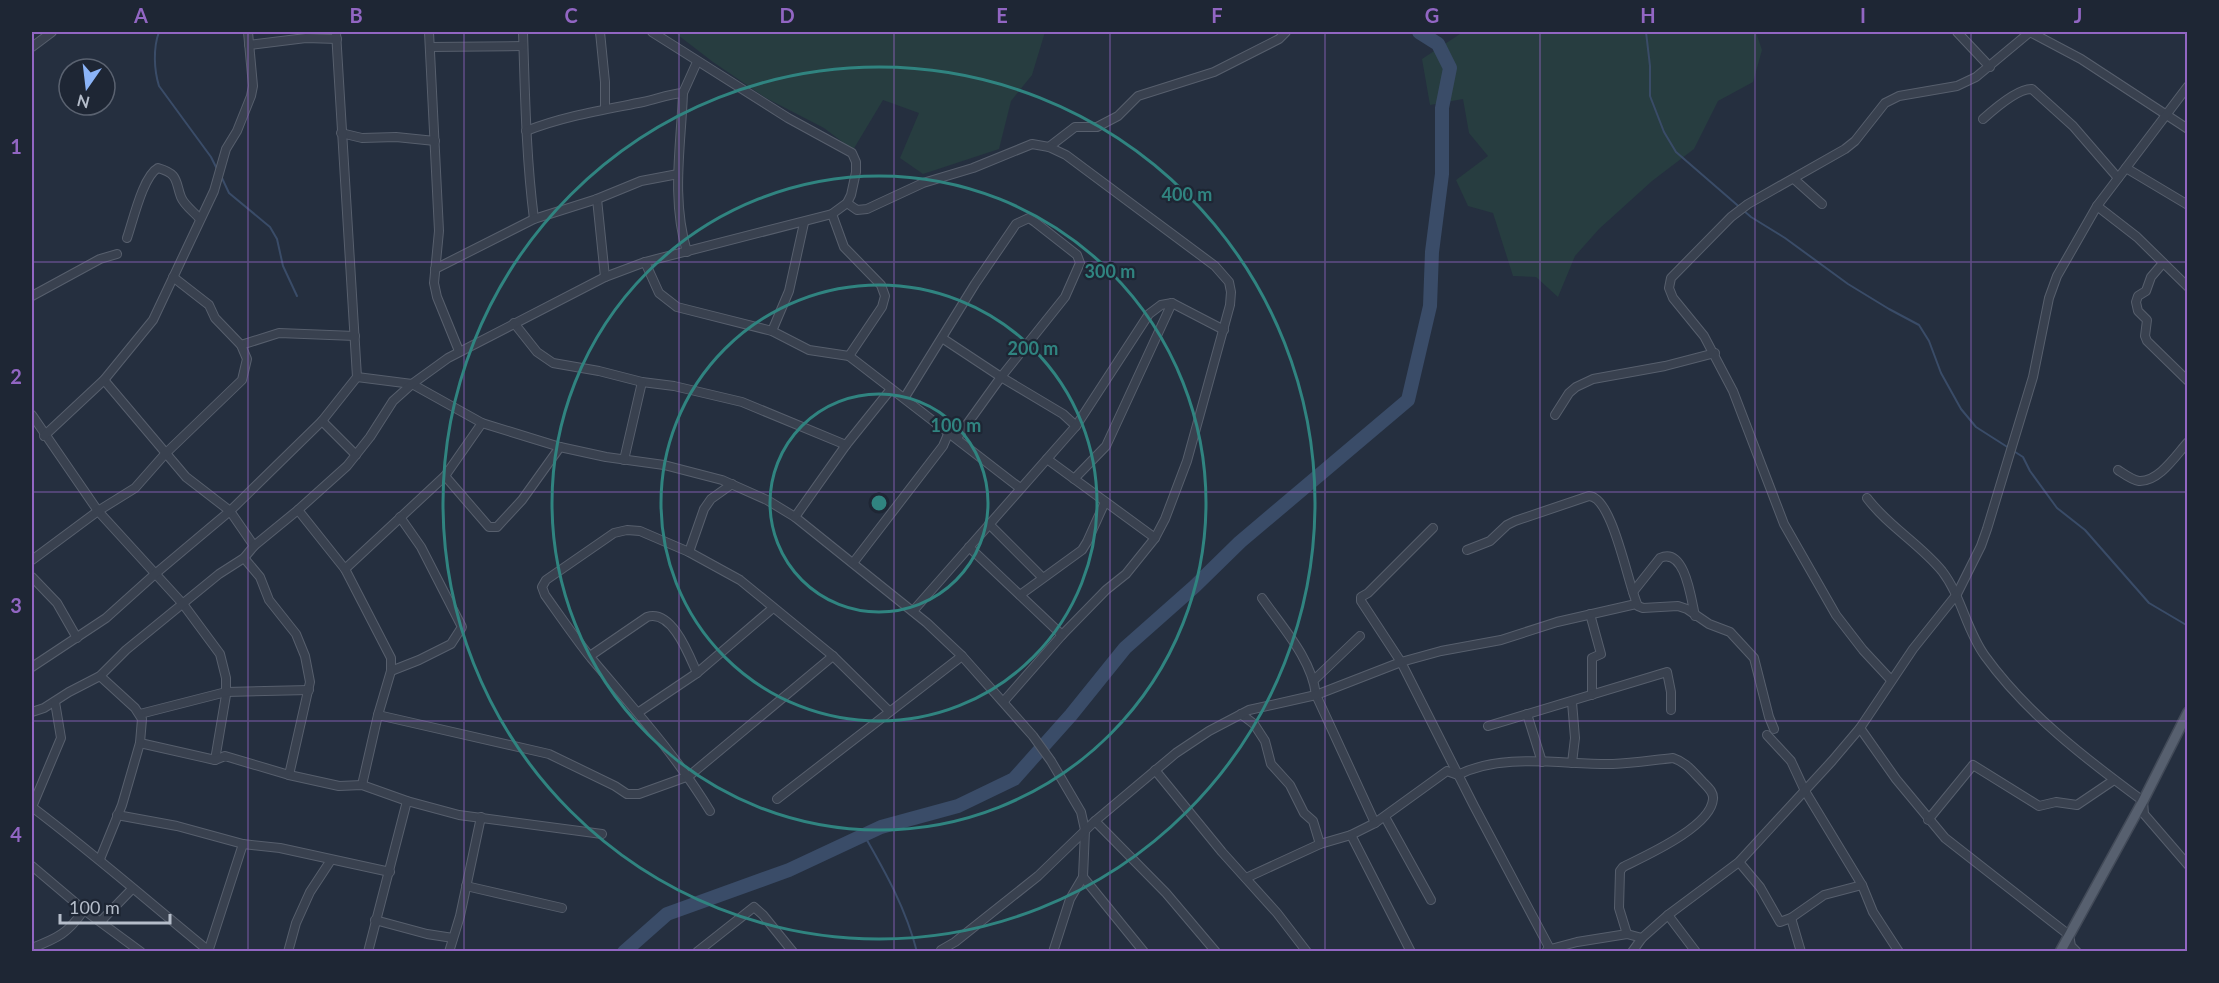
<svg xmlns="http://www.w3.org/2000/svg" width="2219" height="983" viewBox="0 0 2219 983" font-family="Lato,sans-serif">
<style>
.green{fill:#273d40}
.lines{fill:none;stroke-linecap:round;stroke-linejoin:round}
.stream{stroke:#3a4c68;stroke-width:2}
.river{stroke:#3a4c68;stroke-width:14}
.minor-casing{stroke:#575f6d;stroke-width:10}
.major-casing{stroke:#424a58;stroke-width:12}
.minor{stroke:#39414f;stroke-width:8}
.major{stroke:#57606f;stroke-width:9}
.grid{fill:none;stroke:#9266c3;stroke-width:1.5;stroke-opacity:0.55}
.ring{fill:none;stroke:#308480;stroke-width:3}
.centre{fill:#308480;stroke:#1e2634;stroke-width:3}
.ring-label{font-size:18px;text-anchor:middle;font-weight:bold;fill:#308480;stroke:#1e2634;stroke-width:4.5;stroke-linejoin:round;paint-order:stroke}
.neatline{fill:none;stroke:#9266c3;stroke-width:2}
.grid-label{font-size:20px;text-anchor:middle;font-weight:bold;fill:#9266c3}
</style>
<rect width="100%" height="100%" fill="#252f3f"/>
<g class="green">
<polygon points="674,32 1045,32 1032,75 1011,101 999,149 923,174 900,158 919,113 883,100 853,150 824,128 766,98 713,62"/>
<polygon points="1463,32 1756,32 1762,50 1753,82 1718,101 1694,149 1652,181 1599,229 1575,256 1558,297 1536,277 1513,276 1493,213 1468,206 1456,180 1488,156 1469,133 1463,99 1430,105 1422,59"/>
</g>
<g class="lines">
<g class="stream">
<path d="M 159,32 C 153,48 154,70 159,86 L 211,157 L 217,169"/>
<polyline points="1646,32 1650,66 1650,96 1664,132 1676,152 1751,217 1785,238 1848,284 1889,309 1919,325 1929,341 1941,373 1961,409 1976,427 2023,457 2030,471 2057,508 2085,530 2149,603 2188,626"/>
<polyline points="221,176 229,193 270,227 277,239 283,266 297,296"/>
<path d="M 864,835 C 886,873 906,909 917,952"/>
</g>
<polyline class="river" points="624,952 667,914 789,870 881,827 958,806 1014,779 1071,715 1125,648 1195,586 1240,542 1408,400 1430,306 1432,252 1442,174 1442,108 1450,68 1438,44 1419,32"/>
<defs>
<g id="minor">
<polyline points="429,32 439,231 434,283 437,297 459,351"/>
<path d="M 523,32 C 525,94 526,157 534,219"/>
<polyline points="600,32 605,82 605,109"/>
<polyline points="1957,32 1990,67"/>
<polyline points="249,45 306,38 337,39"/>
<polyline points="32,47 52,32"/>
<polyline points="431,47 523,46"/>
<path d="M 683,93 C 681,147 671,198 687,252"/>
<path d="M 1983,119 C 1993,110 2018,88 2032,89 L 2073,126 L 2118,178"/>
<path d="M 526,131 C 564,116 603,110 643,102 C 657,99 669,94 683,93 L 697,62"/>
<polyline points="341,133 362,138 396,137 435,141"/>
<polyline points="1049,147 1075,127 1097,127 1118,116 1138,96 1214,72 1279,39 1286,32"/>
<polyline points="2126,168 2188,205"/>
<polyline points="1794,179 1822,204"/>
<polyline points="597,199 605,277"/>
<polyline points="847,203 857,210 867,209 923,183 973,168 1032,144 1049,147 1066,155 1215,266 1229,282 1231,292 1230,305 1187,461 1165,519 1155,538 1126,574 1106,590 1062,635 1004,701"/>
<polyline points="2097,206 2137,237 2188,287"/>
<polyline points="832,214 844,247 881,285 885,296 882,307 849,356"/>
<path d="M 127,238 C 133,221 143,176 158,168 C 179,174 175,181 181,197 C 184,205 194,212 200,219"/>
<polyline points="645,262 659,293 677,307 772,331 809,350 849,356 1020,488"/>
<polyline points="2163,263 2151,277 2146,291 2138,296 2136,302 2138,311 2147,320 2145,336 2147,341 2188,381"/>
<polyline points="435,269 534,219 597,199 641,181 678,174"/>
<polyline points="32,296 100,259 117,254"/>
<polyline points="514,323 537,352 553,363 599,371 642,382 674,386 742,402 846,445"/>
<polyline points="772,331 789,291 804,223"/>
<polyline points="942,338 1001,377 1063,414 1076,426"/>
<polyline points="241,345 279,333 355,336"/>
<polyline points="357,377 412,384 482,423 560,447 606,457 664,465 722,480 767,500 795,517 927,623 962,656 1033,736 1051,761 1081,812 1085,830 1083,877 1144,952"/>
<polyline points="104,380 186,477 230,511 254,546"/>
<polyline points="905,397 975,284 1016,224 1029,218 1035,222 1077,255 1080,263 1065,297 1001,377 957,438"/>
<polyline points="32,415 98,511 183,604 220,654 226,678 226,695 215,760"/>
<polyline points="1555,415 1569,393 1576,387 1593,379 1665,366 1715,353"/>
<polyline points="322,421 356,455"/>
<polyline points="44,436 104,380 153,320 214,191 226,149 237,131 251,96 253,86 248,32"/>
<polyline points="1047,459 1155,538"/>
<polyline points="624,460 642,382"/>
<path d="M 2118,470 C 2124,474 2132,480 2139,481 C 2159,482 2176,455 2188,442"/>
<polyline points="445,476 489,527 497,527 522,500 560,447"/>
<polyline points="1074,479 1106,446 1172,303"/>
<path d="M 1867,498 C 1888,526 1920,544 1942,571 C 1962,597 1966,630 1985,656 C 2027,714 2086,759 2143,801 L 2144,814 L 2188,865"/>
<polyline points="298,510 345,569 391,658 391,671 378,715 362,785"/>
<polyline points="795,517 846,445 891,389"/>
<polyline points="989,524 1042,577"/>
<polyline points="1433,528 1368,593 1361,597 1361,601 1401,662 1474,806 1550,949"/>
<polyline points="969,547 1062,635"/>
<path d="M 1467,550 L 1490,541 L 1507,525 L 1515,521 L 1589,496 C 1613,497 1628,586 1638,606 L 1643,608 L 1678,606 L 1687,609 L 1709,624 L 1730,632 L 1754,658 L 1769,717 L 1774,729"/>
<polyline points="689,552 704,509 711,499 732,484"/>
<polyline points="244,558 260,577 269,600 296,634 305,656 310,682 289,775"/>
<polyline points="32,560 98,511 135,488 165,454 242,380 247,359 241,345 215,318 209,305 173,277"/>
<polyline points="853,563 943,446 949,432"/>
<polyline points="345,569 445,476 482,423"/>
<polyline points="32,577 57,603 77,638"/>
<path d="M 1633,592 L 1660,558 C 1685,547 1691,598 1695,616"/>
<polyline points="1020,595 1082,550 1087,542 1105,502"/>
<path d="M 1262,598 C 1282,627 1312,659 1316,695 L 1375,823"/>
<polyline points="913,611 1076,426 1149,314 1161,305 1172,303 1224,330"/>
<polyline points="1590,614 1601,654 1592,658 1592,695"/>
<path d="M 590,656 L 647,617 C 672,609 689,655 697,673"/>
<polyline points="32,667 106,618 155,574 230,511 322,421 357,377 336,32"/>
<polyline points="391,671 419,660 451,644 462,627 421,547 400,517"/>
<polyline points="1314,680 1360,636"/>
<polyline points="1891,680 1863,650 1836,615 1784,524 1733,391 1704,336 1673,298 1669,288 1671,278 1731,217 1748,204 1845,149 1855,141 1885,103 1899,96 1957,86 1976,77 2030,32 2081,59 2188,129"/>
<polyline points="1572,702 1575,738 1572,763"/>
<polyline points="32,712 44,708 69,692 100,676 126,650 219,574 244,558 254,546 298,510 347,466 370,437 393,401 412,384 448,358 605,277 645,262 832,214 847,203 851,195 856,172 856,162 852,153 788,118 652,32"/>
<polyline points="639,712 697,673 773,608"/>
<polyline points="140,714 226,692 309,690"/>
<polyline points="1241,714 1254,724 1265,741 1271,764 1290,785 1304,813 1313,821 1320,844"/>
<polyline points="1527,714 1542,762"/>
<polyline points="378,715 549,754 615,786 627,794 639,794 689,776 833,656"/>
<polyline points="1488,726 1667,672 1671,692 1671,710"/>
<polyline points="1860,728 1896,779 1945,838 2069,935 2071,946 2077,952"/>
<polyline points="1767,735 1791,761 1805,791 1862,885 1873,912 1899,952"/>
<polyline points="140,743 215,760 225,756 289,775 339,786 362,785 407,801 459,815 602,834"/>
<polyline points="1155,770 1222,852 1277,913 1307,952"/>
<polyline points="777,799 962,656"/>
<path d="M 32,807 C 93,853 150,903 210,952"/>
<polyline points="32,807 61,738 55,702"/>
<path d="M 710,811 C 676,755 633,708 591,658 C 575,638 560,616 545,595 L 542,587 L 546,580 L 614,533 L 627,530 L 640,531 L 689,552 L 740,580 L 833,656 L 889,711"/>
<polyline points="117,815 177,826 243,844 280,848 390,872"/>
<polyline points="1385,817 1431,900"/>
<polyline points="1928,820 1973,765 2039,806 2056,802 2077,805 2114,780"/>
<polyline points="1095,821 1166,893 1216,952"/>
<polyline points="1351,835 1411,952"/>
<polyline points="100,859 122,805 140,743 142,719 135,708 100,676"/>
<polyline points="1739,862 1760,887 1780,922 1791,918 1824,895 1862,885"/>
<polyline points="32,866 84,910 141,952"/>
<path d="M 1246,878 L 1320,844 L 1351,835 L 1375,823 L 1447,771 L 1458,775 C 1503,752 1564,765 1613,764 C 1633,763 1653,760 1673,758 C 1686,762 1692,771 1701,780 C 1706,786 1714,791 1713,799 C 1711,827 1645,856 1623,867 L 1620,871 L 1619,908 L 1627,934"/>
<polyline points="466,886 562,908"/>
<polyline points="1668,915 1696,952"/>
<polyline points="1791,918 1801,952"/>
<polyline points="375,920 427,934 453,938"/>
<polyline points="101,921 132,889"/>
<path d="M 32,948 C 58,938 68,933 84,910"/>
<polyline points="941,950 955,942 1038,876 1095,821 1176,753 1209,731 1249,710 1316,695 1401,662 1441,651 1501,640 1557,622 1636,604"/>
<polyline points="1547,950 1577,942 1627,934 1642,938"/>
<polyline points="208,952 243,844"/>
<polyline points="288,952 296,923 310,892 331,860"/>
<polyline points="368,952 407,801"/>
<polyline points="449,952 460,916 481,817"/>
<polyline points="697,952 754,907 763,915 793,952"/>
<polyline points="1053,952 1070,899 1083,877"/>
<polyline points="1632,952 1642,938 1668,915 1739,862 1832,761 1860,728 1913,649 1957,594 1981,546 1987,529 2033,377 2049,298 2057,276 2097,206 2188,86"/>
</g>
<polyline id="major" points="2060,952 2143,801 2188,712"/>
</defs>
<use href="#minor" class="minor-casing"/>
<use href="#major" class="major-casing"/>
<use href="#minor" class="minor"/>
<use href="#major" class="major"/>
</g>
<path class="grid" d="M 248,32 L 248,952M 464,32 L 464,952M 679,32 L 679,952M 894,32 L 894,952M 1110,32 L 1110,952M 1325,32 L 1325,952M 1540,32 L 1540,952M 1755,32 L 1755,952M 1971,32 L 1971,952M 32,262 L 2188,262M 32,492 L 2188,492M 32,721 L 2188,721"/>
<g class="ring">
<circle cx="879" cy="503" r="109"/>
<circle cx="879" cy="503" r="218"/>
<circle cx="879" cy="503" r="327"/>
<circle cx="879" cy="503" r="436"/>
</g>
<circle cx="879" cy="503" r="9" class="centre"/>
<g class="ring-label">
<text x="1187" y="201">400 m</text>
<text x="1110" y="278">300 m</text>
<text x="1033" y="355">200 m</text>
<text x="956" y="432">100 m</text>
</g>
<rect width="2219" height="983" fill="none" stroke="#1e2634" stroke-width="66"/>
<g transform="translate(87 87) rotate(194)"><circle r="28" fill="#1e2634" stroke="#5a6270" stroke-width="1.5"/>
<path d="M0-4.5L10 22L0 15L-10 22Z" fill="#8bb4f8"/>
<text y="-9" font-size="16" font-weight="bold" text-anchor="middle" fill="#b5bdca">N</text>
</g>
<path d="M60 914v9h110v-9" fill="none" stroke="#b5bdca" stroke-width="3"/>
<text x="69" y="914" font-size="18" fill="#b5bdca" stroke="#1e2634" stroke-width="4.5" paint-order="stroke">100 m</text>
<rect x="33" y="33" width="2153" height="917" class="neatline"/>
<g class="grid-label">
<text x="141" y="23">A</text>
<text x="356" y="23">B</text>
<text x="571" y="23">C</text>
<text x="787" y="23">D</text>
<text x="1002" y="23">E</text>
<text x="1217" y="23">F</text>
<text x="1432" y="23">G</text>
<text x="1648" y="23">H</text>
<text x="1863" y="23">I</text>
<text x="2078" y="23">J</text>
<text x="16" y="154">1</text>
<text x="16" y="384">2</text>
<text x="16" y="613">3</text>
<text x="16" y="842">4</text>
</g>
</svg>
